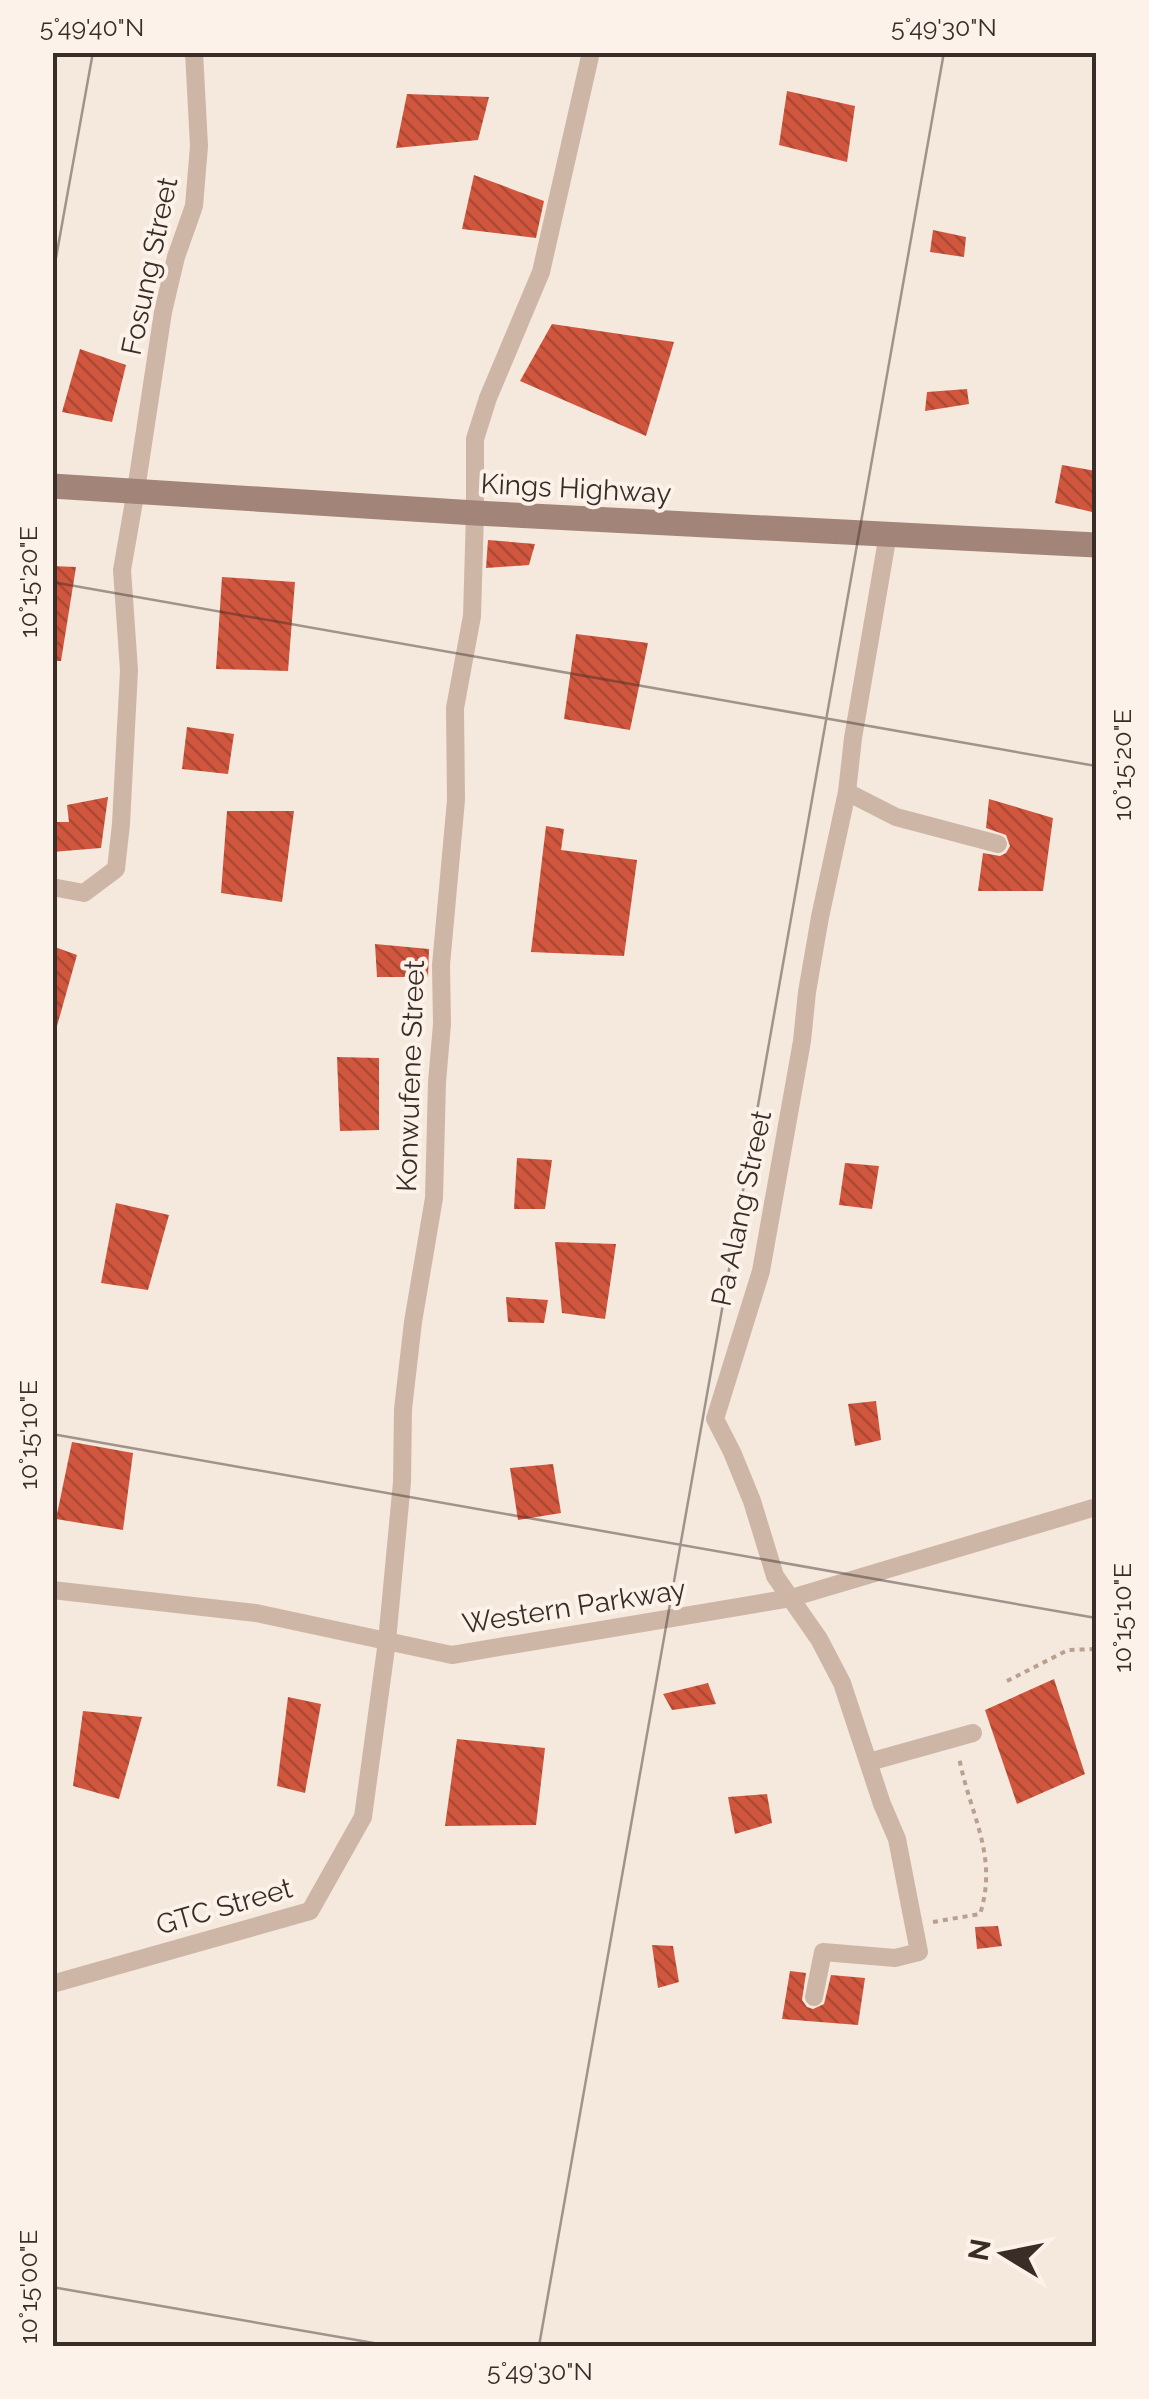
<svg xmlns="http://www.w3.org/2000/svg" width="1149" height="2399" viewBox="0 0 1149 2399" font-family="Raleway,sans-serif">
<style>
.building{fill:url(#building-back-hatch)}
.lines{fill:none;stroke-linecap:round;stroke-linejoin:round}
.path{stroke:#baa091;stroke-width:4;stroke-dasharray:5 5;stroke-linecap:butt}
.street{stroke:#ceb6a7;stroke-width:18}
.secondary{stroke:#a28478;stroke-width:25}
.ticks{fill:none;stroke:#3a2d28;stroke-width:2.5;stroke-opacity:0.45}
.labels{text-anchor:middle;stroke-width:8;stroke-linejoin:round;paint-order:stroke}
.street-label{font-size:28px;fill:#3a2d28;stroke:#fcf2ea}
.neatline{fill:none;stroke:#3a2d28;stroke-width:4}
.ticks-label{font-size:25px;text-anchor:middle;fill:#3a2d28}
</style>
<defs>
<pattern id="building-back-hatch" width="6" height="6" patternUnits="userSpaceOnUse" patternTransform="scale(2.5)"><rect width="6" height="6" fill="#d1563e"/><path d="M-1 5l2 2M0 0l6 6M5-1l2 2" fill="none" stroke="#ab4834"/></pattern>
</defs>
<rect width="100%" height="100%" fill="#f5e8dd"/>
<g class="building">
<polygon points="787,91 855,106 847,162 779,145"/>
<polygon points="407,94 489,97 478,140 396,148"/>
<polygon points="474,175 544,201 536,238 462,229"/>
<polygon points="933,230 966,237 964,257 930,252"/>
<polygon points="552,324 674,342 646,436 520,381"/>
<polygon points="80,349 126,365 112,422 62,412"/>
<polygon points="967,389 969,404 925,411 927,392"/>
<polygon points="1062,465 1096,471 1096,513 1055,503"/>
<polygon points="488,540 535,544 529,565 486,568"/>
<polygon points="52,566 76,567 61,661 52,661"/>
<polygon points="222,577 295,582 288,671 216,669"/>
<polygon points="576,634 648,643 630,730 564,719"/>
<polygon points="187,727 234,734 228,774 182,769"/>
<polygon points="108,797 101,848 52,852 52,822 69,822 67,805"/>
<polygon points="989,799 1053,818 1043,891 978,891 983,853 1000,856 1006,853 1010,846 1006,835 986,828"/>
<polygon points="227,811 294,811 282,902 221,893"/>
<polygon points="546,826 564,829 561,850 637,860 624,956 531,952"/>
<polygon points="375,944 429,949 428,977 377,977"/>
<polygon points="52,946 77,955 57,1026 52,1025"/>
<polygon points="337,1057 379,1058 379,1130 340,1131"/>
<polygon points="517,1158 552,1160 545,1209 514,1209"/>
<polygon points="845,1163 879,1166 872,1209 839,1205"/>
<polygon points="116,1203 169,1215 148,1290 101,1283"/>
<polygon points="555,1242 616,1244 605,1319 562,1313"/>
<polygon points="506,1297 548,1300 544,1323 508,1322"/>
<polygon points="876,1401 881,1440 855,1446 848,1404"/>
<polygon points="72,1442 133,1453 123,1530 56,1519"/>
<polygon points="553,1464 561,1513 518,1520 510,1468"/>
<polygon points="1054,1679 1085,1774 1017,1804 985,1710"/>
<polygon points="708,1683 716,1704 672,1710 663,1694"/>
<polygon points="288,1697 321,1704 305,1793 277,1786"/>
<polygon points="83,1711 142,1717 119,1799 73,1786"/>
<polygon points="457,1739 545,1748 536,1825 445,1826"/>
<polygon points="767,1794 772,1823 735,1834 728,1797"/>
<polygon points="998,1926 1002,1946 977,1949 975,1927"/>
<polygon points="652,1945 673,1946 679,1982 658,1988"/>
<polygon points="790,1971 806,1973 802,2000 807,2007 813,2009 824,2004 831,1975 865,1978 858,2025 782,2019"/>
</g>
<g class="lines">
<g class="path">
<polyline points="1007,1681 1068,1650 1096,1649"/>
<path d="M 933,1922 L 980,1914 C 999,1855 969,1813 959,1757"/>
</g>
<g class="street">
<polyline points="847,792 896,817 998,844"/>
<polyline points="52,887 84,893 116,869 121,824 129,670 122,570 136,490 163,312 176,257 194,206 199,146 194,52"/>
<polyline points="52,1590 256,1613 452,1655 791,1598 1096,1507"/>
<polyline points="869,1762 973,1733"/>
<polyline points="52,1984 310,1911 363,1817 387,1641 402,1482 403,1409 413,1322 434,1198 437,1082 442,1024 441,965 456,800 455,708 472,616 475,513 475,439 488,398 541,272 591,52"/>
<polyline points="814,1997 823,1952 895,1958 919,1952 897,1839 882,1804 842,1683 819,1639 775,1576 752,1501 732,1452 715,1419 761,1271 802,1041 807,992 820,917 847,792 853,738 888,534"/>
</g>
<polyline class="secondary" points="52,486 475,513 1096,545"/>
</g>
<path class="ticks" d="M 52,280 L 93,52M 52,582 L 1096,766M 52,1434 L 1096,1618M 52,2287 L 391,2346M 539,2346 L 944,52"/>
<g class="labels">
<g class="street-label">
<text transform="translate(149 266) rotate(-78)" y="10">Fosung Street</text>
<text transform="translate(576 488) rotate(3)" y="10">Kings Highway</text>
<text transform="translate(410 1076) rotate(-88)" y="10">Konwufene Street</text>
<text transform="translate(741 1208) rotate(-78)" y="10">Pa Alang Street</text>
<text transform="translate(574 1606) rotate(-9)" y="10">Western Parkway</text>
<text transform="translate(224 1906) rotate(-16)" y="10">GTC Street</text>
</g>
</g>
<rect width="1149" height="2399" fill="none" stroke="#fcf2ea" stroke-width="110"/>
<g transform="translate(1004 2254) rotate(280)" stroke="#fcf2ea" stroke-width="8" paint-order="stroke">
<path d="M0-8L18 38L0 25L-18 38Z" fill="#3a2d28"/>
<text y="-15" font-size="28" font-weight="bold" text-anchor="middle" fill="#3a2d28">N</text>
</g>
<rect x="55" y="55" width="1039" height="2289" class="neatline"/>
<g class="ticks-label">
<text x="92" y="36">5°49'40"N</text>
<text x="944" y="36">5°49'30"N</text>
<text transform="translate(28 582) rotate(-90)" y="9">10°15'20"E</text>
<text transform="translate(1122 765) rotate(-90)" y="9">10°15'20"E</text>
<text transform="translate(28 1435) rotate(-90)" y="9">10°15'10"E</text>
<text transform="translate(1122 1618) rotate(-90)" y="9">10°15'10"E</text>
<text transform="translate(28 2287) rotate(-90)" y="9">10°15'00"E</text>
<text x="540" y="2380">5°49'30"N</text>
</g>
</svg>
